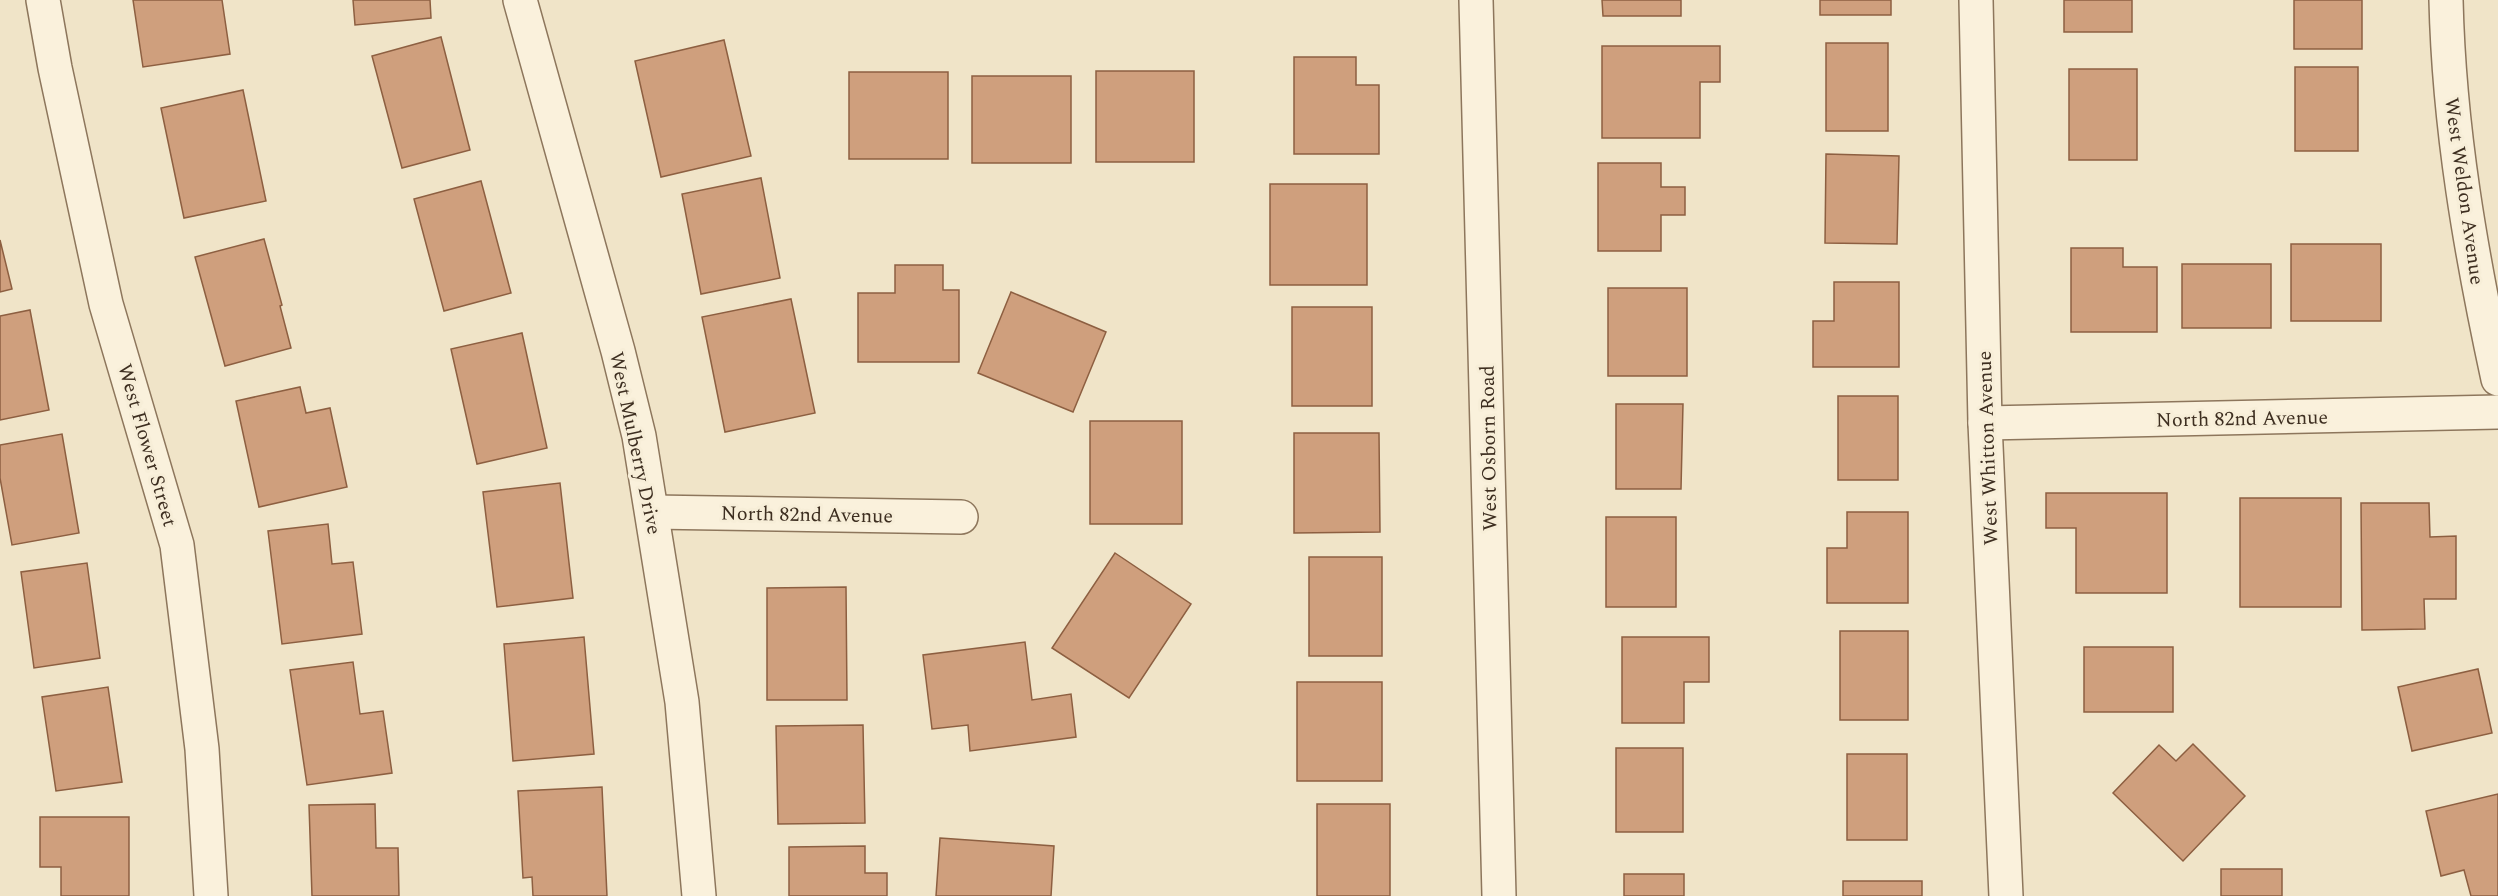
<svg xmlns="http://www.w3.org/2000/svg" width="2498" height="896" viewBox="0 0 2498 896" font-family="Spectral,serif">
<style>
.building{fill:#cf9f7d;stroke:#8d5f41;stroke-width:1.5}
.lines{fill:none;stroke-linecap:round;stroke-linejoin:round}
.minor-casing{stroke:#8d765c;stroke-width:36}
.tertiary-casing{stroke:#8d765c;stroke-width:36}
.minor{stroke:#faf1dc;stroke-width:33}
.tertiary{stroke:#faf1dc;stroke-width:33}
.labels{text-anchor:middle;stroke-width:6;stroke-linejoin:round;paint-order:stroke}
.street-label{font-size:20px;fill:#3d2e20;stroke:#f7eed8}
</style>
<rect width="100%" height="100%" fill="#f0e4c8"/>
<g class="building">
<polygon points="133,0 222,0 230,54 143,67"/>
<polygon points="353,0 430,0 431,18 355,25"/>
<polygon points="1602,0 1681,0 1681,16 1603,16"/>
<rect x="1820" y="0" width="71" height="15"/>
<rect x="2064" y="0" width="68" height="32"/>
<rect x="2294" y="0" width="68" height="49"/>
<polygon points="441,37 470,150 402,168 372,56"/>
<polygon points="724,40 751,156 661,177 635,61"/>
<rect x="1826" y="43" width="62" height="88"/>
<polygon points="1602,46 1720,46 1720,82 1700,82 1700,138 1602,138"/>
<polygon points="1294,57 1356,57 1356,85 1379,85 1379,154 1294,154"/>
<rect x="2295" y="67" width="63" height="84"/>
<rect x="2069" y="69" width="68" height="91"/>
<rect x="1096" y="71" width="98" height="91"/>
<rect x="849" y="72" width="99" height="87"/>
<rect x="972" y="76" width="99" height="87"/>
<polygon points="243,90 266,201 184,218 161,108"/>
<polygon points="1826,154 1899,156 1897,244 1825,243"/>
<polygon points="1598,163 1661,163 1661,187 1685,187 1685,215 1661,215 1661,251 1598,251"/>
<polygon points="761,178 780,278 701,294 682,194"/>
<polygon points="481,181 511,293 444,311 414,199"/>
<rect x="1270" y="184" width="97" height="101"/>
<polygon points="264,239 282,305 280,306 291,348 225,366 195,257"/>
<polygon points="0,240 12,289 0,292"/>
<rect x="2291" y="244" width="90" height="77"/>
<polygon points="2071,248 2123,248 2123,267 2157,267 2157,332 2071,332"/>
<rect x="2182" y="264" width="89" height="64"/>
<polygon points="895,265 943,265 943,290 959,290 959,362 858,362 858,293 895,293"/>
<polygon points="1834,282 1899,282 1899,367 1813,367 1813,321 1834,321"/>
<rect x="1608" y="288" width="79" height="88"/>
<polygon points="1011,292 1106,332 1073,412 978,373"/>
<polygon points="791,299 815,413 725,432 702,317"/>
<rect x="1292" y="307" width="80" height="99"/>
<polygon points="30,310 49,410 0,420 0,316"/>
<polygon points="522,333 547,448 477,464 451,349"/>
<polygon points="300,387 306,413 330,408 347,487 259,507 236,401"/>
<rect x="1838" y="396" width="60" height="84"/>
<polygon points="1616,404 1683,404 1681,489 1616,489"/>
<rect x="1090" y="421" width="92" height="103"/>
<polygon points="1294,433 1379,433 1380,532 1294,533"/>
<polygon points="62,434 79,533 12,545 0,478 0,445"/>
<polygon points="560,483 573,598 497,607 483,492"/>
<polygon points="2046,493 2167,493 2167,593 2076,593 2076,528 2046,528"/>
<rect x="2240" y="498" width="101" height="109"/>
<polygon points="2361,503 2429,503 2430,537 2456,536 2456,599 2424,599 2425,629 2362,630"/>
<polygon points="1847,512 1908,512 1908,603 1827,603 1827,548 1847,548"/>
<rect x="1606" y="517" width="70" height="90"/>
<polygon points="328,524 332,564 353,562 362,634 282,644 268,531"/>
<polygon points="1115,553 1191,604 1129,698 1052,648"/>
<rect x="1309" y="557" width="73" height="99"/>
<polygon points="87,563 100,658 34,668 21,572"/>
<polygon points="846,587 847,700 767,700 767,588"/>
<rect x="1840" y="631" width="68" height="89"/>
<polygon points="584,637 594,754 513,761 504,644"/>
<polygon points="1622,637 1709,637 1709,682 1684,682 1684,723 1622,723"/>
<polygon points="1025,642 1032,700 1071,694 1076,737 970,751 968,725 932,729 923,655"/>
<rect x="2084" y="647" width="89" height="65"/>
<polygon points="353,662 360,714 383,711 392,773 307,785 290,670"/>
<polygon points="2478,669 2492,733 2412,751 2398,687"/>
<rect x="1297" y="682" width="85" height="99"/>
<polygon points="108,687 122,782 56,791 42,697"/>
<polygon points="863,725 865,823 778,824 776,726"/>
<polygon points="2193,744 2245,796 2183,861 2113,793 2159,745 2176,761"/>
<rect x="1616" y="748" width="67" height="84"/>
<rect x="1847" y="754" width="60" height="86"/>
<polygon points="602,787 607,896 533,896 532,877 523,878 518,791"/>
<polygon points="2498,794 2498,896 2471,896 2464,870 2441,876 2426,811"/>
<polygon points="375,804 376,848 398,848 399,896 312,896 309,805"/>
<rect x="1317" y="804" width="73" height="92"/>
<polygon points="40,817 129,817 129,896 61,896 61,867 40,867"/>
<polygon points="940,838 1054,846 1051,896 936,896"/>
<polygon points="865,846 865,873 887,873 887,896 789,896 789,847"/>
<rect x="2221" y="869" width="61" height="27"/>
<rect x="1624" y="874" width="60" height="22"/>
<rect x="1843" y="881" width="79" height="15"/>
</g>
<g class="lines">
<defs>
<g id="minor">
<polyline points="43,0 55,68 106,304 177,545 202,749 211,896"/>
<polyline points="520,0 618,351 639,436 682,702 699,896"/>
<polyline points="1976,0 1985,423 2006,896"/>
<path d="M 2446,0 C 2449,129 2471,254 2498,379"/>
<polyline points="1985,423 2498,412"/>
<polyline points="652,512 961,517"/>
</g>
<polyline id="tertiary" points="1476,0 1499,896"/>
</defs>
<use href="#minor" class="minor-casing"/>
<use href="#tertiary" class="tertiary-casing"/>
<use href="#minor" class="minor"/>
<use href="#tertiary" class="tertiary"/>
</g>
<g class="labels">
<g class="street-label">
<text transform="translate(2465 191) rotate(82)" y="7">West Weldon Avenue</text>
<text transform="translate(2242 418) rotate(-1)" y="7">North 82nd Avenue</text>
<text transform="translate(636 443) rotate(78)" y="7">West Mulberry Drive</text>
<text transform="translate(148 445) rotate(74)" y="7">West Flower Street</text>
<text transform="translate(1488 448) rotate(-91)" y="7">West Osborn Road</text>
<text transform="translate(1987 448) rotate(-92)" y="7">West Whitton Avenue</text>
<text transform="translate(807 514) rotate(1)" y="7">North 82nd Avenue</text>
</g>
</g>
</svg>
